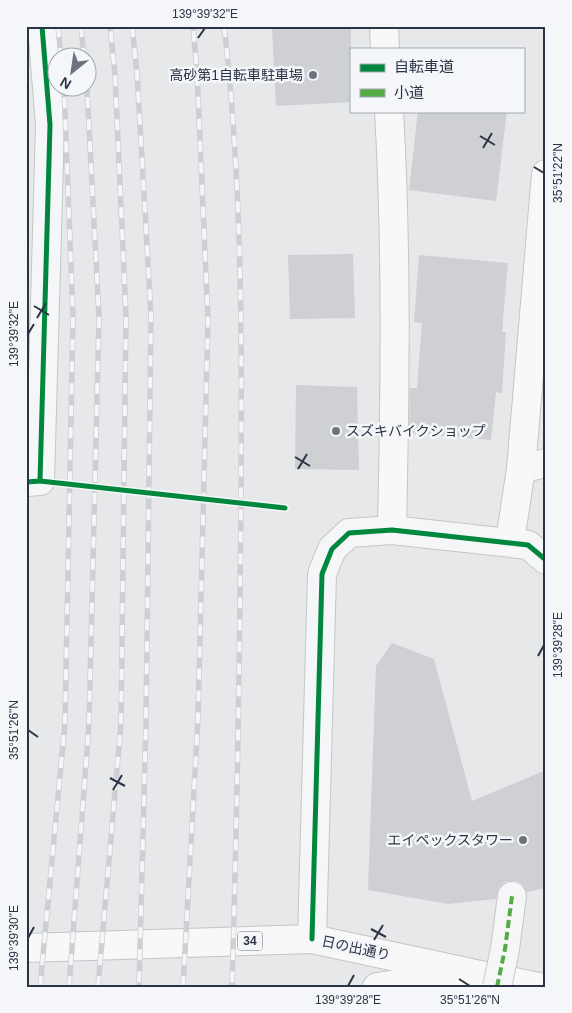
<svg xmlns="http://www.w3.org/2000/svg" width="572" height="1013" viewBox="0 0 572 1013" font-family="Helvetica,'Noto Sans JP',sans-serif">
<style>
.building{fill:#ced0d3}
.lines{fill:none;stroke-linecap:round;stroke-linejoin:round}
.street-casing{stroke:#c4c6c8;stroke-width:30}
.secondary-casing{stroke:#c4c6c8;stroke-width:30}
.primary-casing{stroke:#c2c5c8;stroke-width:30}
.street{stroke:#f5f6f7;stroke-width:28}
.secondary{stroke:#f8f8f8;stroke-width:28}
.primary{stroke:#f8f8f8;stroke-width:28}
.rail-casing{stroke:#cecfd2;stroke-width:5.5}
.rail{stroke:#f4f6f9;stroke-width:4;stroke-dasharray:11;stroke-linecap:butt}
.street-bridge-casing{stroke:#c4c6c8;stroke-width:30;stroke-linecap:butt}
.street-bridge{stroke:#f5f6f7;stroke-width:28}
.quiet{stroke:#54ac47;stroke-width:4;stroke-dasharray:8 4;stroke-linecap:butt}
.cycleway-casing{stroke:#f4f6f9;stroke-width:8}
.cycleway{stroke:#00873e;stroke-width:5}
.ticks{fill:none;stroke:#2b3445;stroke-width:2}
.poi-dot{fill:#6c737f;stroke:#f4f6f9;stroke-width:2}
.labels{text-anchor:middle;stroke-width:5;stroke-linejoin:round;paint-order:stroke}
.shield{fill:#f4f6f9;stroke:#676e7b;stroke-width:1}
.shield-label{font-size:12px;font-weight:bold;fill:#2b3445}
.poi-label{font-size:14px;fill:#2b3445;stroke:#f4f6f9;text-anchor:end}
.street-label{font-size:14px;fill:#2b3445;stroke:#f4f6f9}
.neatline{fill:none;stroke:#2b3445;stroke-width:2}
.ticks-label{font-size:12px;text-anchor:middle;fill:#2b3445}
</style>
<rect width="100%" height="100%" fill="#e6e8ea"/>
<g class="building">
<polygon points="272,26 351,26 351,102 276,106"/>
<polygon points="418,111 507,111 496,201 409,190"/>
<polygon points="353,254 355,318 290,319 288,255"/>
<polygon points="419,255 508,263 502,332 506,332 502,393 496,392 491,440 409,433 410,388 417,388 422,323 414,322"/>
<polygon points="296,385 357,387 359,470 295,469"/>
<polygon points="392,643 434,659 472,801 546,770 546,888 527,892 521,883 515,881 506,881 499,887 496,899 448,904 368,890 376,666"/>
</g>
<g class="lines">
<defs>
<g id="street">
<polyline points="521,469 546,463"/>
<polyline points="26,482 40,481 50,125 42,26"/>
<polyline points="312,939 322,574 332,549 349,533 392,530 528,545 546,560"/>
<polyline points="505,949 512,896"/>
</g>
<g id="secondary">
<polyline points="384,26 385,49"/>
<path d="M 389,111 C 397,251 395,391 392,530"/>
<polyline points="510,541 521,469 546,174"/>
<polyline points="475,974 539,987"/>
</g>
<g id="primary">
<polyline points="26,948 312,939 471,973"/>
<polyline points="377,987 457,975"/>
</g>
</defs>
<use href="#street" class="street-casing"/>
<use href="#secondary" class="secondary-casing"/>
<use href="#primary" class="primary-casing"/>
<use href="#street" class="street"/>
<use href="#secondary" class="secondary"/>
<use href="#primary" class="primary"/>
<defs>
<g id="rail">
<polyline points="58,26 61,58"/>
<polyline points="81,26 84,58"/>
<polyline points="132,26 137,73 151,315 146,721 139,987"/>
<path d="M 224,26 C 242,180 242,335 241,489 C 240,655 237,821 232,987"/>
<polyline points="40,987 65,723 73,317 64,88"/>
<polyline points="69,987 89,724 99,317 87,88"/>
<polyline points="98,987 121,723 126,316 115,75 110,26"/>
<polyline points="183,987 198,718 208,319 197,72 193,26"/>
</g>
</defs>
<use href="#rail" class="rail-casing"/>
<use href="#rail" class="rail"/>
<defs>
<polyline id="street-bridge" points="497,987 505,949"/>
</defs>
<use href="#street-bridge" class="street-bridge-casing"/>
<use href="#street-bridge" class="street-bridge"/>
<polyline class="quiet" points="497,987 505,949 512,896"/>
<defs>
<g id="cycleway">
<polyline points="40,481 285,508"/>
<polyline points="26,482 40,481 50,125 42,26"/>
<polyline points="312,939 322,574 332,549 349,533 392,530 528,545 546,560"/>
</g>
</defs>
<use href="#cycleway" class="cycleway-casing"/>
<use href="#cycleway" class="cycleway"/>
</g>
<path class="ticks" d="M 198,38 L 205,28M 480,136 L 495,145M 483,148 L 492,133M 534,167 L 544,173M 34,306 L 49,315M 37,318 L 46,303M 28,334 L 34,324M 295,457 L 310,466M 298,469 L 307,454M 538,656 L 544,645M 28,730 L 38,737M 110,778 L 125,786M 113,790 L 122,775M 371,929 L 386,937M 28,938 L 34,927M 374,940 L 383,925M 459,979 L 470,986M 348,986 L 354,975"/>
<g class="poi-dot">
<circle cx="313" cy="75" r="5"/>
<circle cx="336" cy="431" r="5"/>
<circle cx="523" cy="840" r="5"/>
</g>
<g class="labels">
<rect class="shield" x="237.5" y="931.5" width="25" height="19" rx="4"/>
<g class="shield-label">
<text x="250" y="945">34</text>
</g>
<g class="poi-label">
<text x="303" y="80">高砂第1自転車駐車場</text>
<text x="346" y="436" text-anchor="start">スズキバイクショップ</text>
<text x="513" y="845">エイペックスタワー</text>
</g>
<g class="street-label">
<text transform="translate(356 948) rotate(12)" y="5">日の出通り</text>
</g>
</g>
<rect width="572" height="1013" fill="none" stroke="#f4f6f9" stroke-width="55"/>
<rect x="350" y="48" width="175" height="65" fill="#f4f6f9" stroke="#a4a8b1"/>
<rect x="360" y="64" width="25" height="8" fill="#00873e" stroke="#a4a8b1"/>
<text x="394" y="72" font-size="15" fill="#2b3445">自転車道</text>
<rect x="360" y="89" width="25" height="8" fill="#54ac47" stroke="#a4a8b1"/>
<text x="394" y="98" font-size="15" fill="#2b3445">小道</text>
<g transform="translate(72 72) rotate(210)"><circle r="24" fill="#f4f6f9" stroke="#a4a8b1"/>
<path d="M0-4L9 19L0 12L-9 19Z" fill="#6c737f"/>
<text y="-8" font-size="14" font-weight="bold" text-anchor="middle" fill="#2b3445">N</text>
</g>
<rect x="28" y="28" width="516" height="958" class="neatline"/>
<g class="ticks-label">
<text x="205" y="18">139°39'32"E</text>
<text transform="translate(558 173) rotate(-90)" y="4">35°51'22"N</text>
<text transform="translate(14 334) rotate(-90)" y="4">139°39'32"E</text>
<text transform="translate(558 645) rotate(-90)" y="4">139°39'28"E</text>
<text transform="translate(14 730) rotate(-90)" y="4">35°51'26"N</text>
<text transform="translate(14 938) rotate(-90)" y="4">139°39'30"E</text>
<text x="348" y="1004">139°39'28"E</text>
<text x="470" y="1004">35°51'26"N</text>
</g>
</svg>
